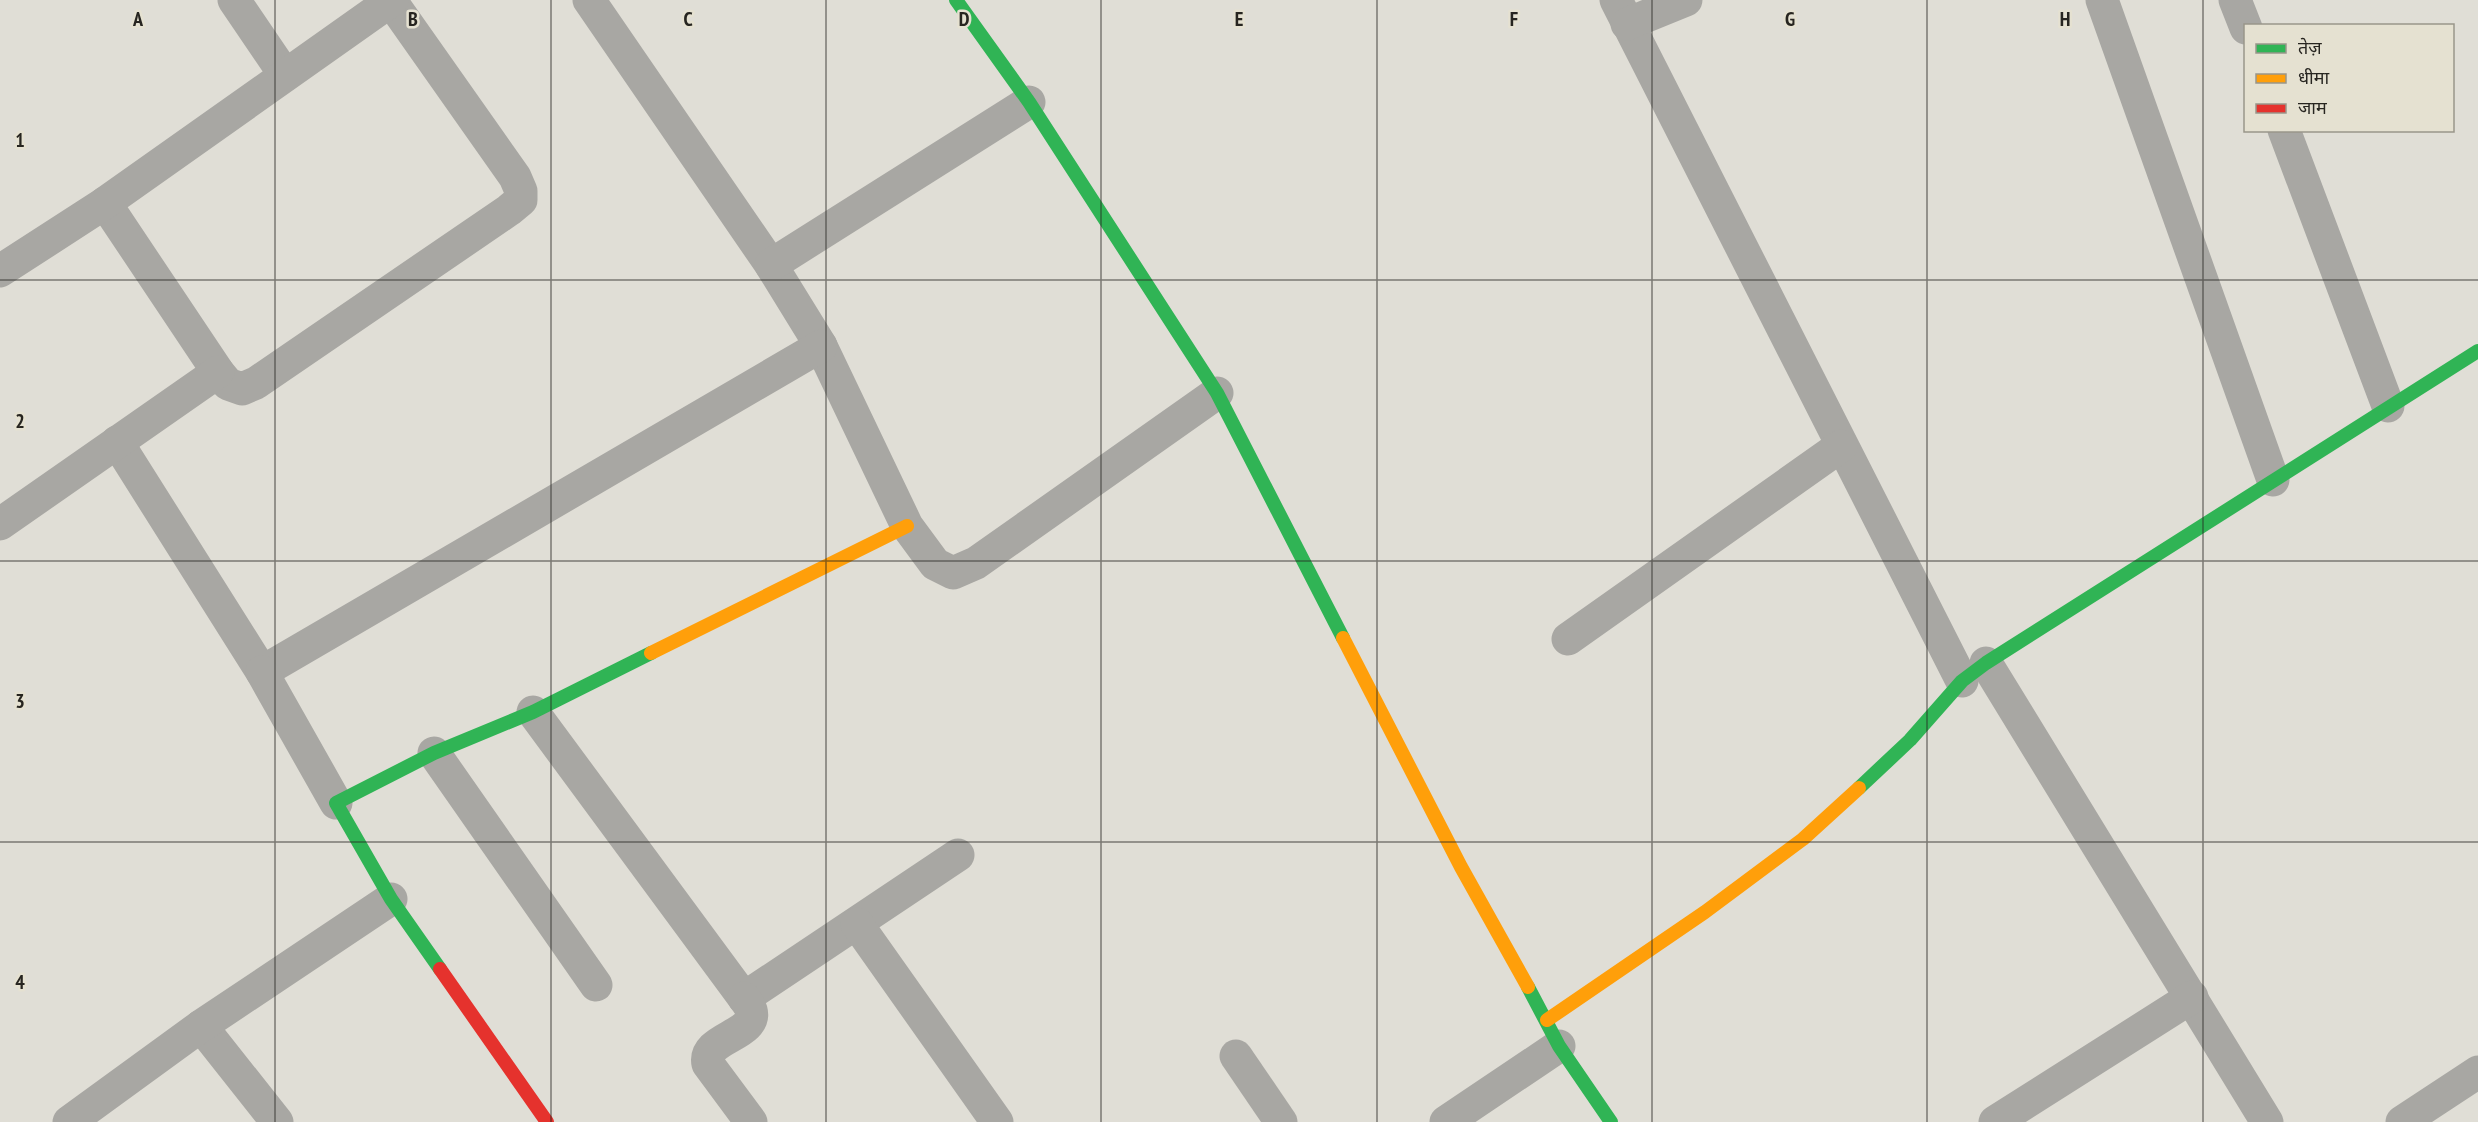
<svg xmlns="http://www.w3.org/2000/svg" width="2478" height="1122" viewBox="0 0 2478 1122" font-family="'PT Sans Narrow','Noto Sans Devanagari',sans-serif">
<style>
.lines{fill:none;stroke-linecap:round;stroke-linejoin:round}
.street{stroke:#a8a7a3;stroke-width:33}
.fast{stroke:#30b455;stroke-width:14}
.slow{stroke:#ff9f0a;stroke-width:14}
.jam{stroke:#e5322d;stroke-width:14}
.grid{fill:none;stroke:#272520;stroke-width:1.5;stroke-opacity:0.55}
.grid-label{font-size:20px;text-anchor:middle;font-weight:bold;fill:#272520;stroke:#e5e1d1;stroke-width:5;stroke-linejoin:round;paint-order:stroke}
</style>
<rect width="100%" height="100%" fill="#e0ded6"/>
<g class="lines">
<g class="street">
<polyline points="234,0 285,75"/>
<polyline points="589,0 771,265 821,346 907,526 935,564 953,573 976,563 1217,393"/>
<polyline points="1616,0 1962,681"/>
<polyline points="2102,0 2273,480"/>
<polyline points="2235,0 2246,28"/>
<polyline points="1627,24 1686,0"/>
<polyline points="2284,130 2388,406"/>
<polyline points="105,203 218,372 228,384 242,389 256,383 509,210 521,200 521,191 515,177 391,1"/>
<polyline points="771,265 1029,102"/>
<polyline points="0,271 105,203 392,0"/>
<polyline points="117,442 262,672 821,346"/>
<polyline points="0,524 218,372"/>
<polyline points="1568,639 1841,446"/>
<polyline points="1986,663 2267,1122"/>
<polyline points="262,672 336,803"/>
<polyline points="533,712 744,998 958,855"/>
<polyline points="434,753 596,985"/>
<polyline points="857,924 997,1122"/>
<path d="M 744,998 C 746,1001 750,1006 751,1010 C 758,1036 702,1037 708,1064 L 751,1122"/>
<polyline points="201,1026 277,1122"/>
<polyline points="1236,1056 1281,1122"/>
<polyline points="69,1122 201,1026 391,899"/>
<polyline points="1446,1122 1559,1046"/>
<polyline points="1995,1122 2192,997"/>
<polyline points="2402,1122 2478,1072"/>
</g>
<g class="fast">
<polyline points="956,0 1029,102 1217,393 1343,638"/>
<polyline points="1859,788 1910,740 1962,681 1986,663 2478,351"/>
<polyline points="440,969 391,899 336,803 434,753 533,712 651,653"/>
<polyline points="1528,987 1559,1046 1611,1122"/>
</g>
<g class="slow">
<polyline points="1343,638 1461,867 1528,987"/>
<polyline points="651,653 907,526"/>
<polyline points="1547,1020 1705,912 1803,839 1859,788"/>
</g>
<polyline class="jam" points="440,969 547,1122"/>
</g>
<path class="grid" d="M 275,0 L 275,1122M 551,0 L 551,1122M 826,0 L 826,1122M 1101,0 L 1101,1122M 1377,0 L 1377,1122M 1652,0 L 1652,1122M 1927,0 L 1927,1122M 2203,0 L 2203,1122M 0,280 L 2478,280M 0,561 L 2478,561M 0,842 L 2478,842"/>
<g class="grid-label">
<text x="138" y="26">A</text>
<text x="413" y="26">B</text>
<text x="688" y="26">C</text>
<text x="964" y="26">D</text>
<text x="1239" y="26">E</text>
<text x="1514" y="26">F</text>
<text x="1790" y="26">G</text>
<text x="2065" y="26">H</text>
<text x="20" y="147">1</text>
<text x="20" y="428">2</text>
<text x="20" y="708">3</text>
<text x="20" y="989">4</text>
</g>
<rect x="2244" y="24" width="210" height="108" fill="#e5e1d1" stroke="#99968a" stroke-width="1.5"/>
<rect x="2256" y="44" width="30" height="9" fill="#30b455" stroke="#99968a" stroke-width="1.5"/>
<text x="2298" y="54" font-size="18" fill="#272520">तेज़</text>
<rect x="2256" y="74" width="30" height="9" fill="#ff9f0a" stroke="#99968a" stroke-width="1.5"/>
<text x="2298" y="84" font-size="18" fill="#272520">धीमा</text>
<rect x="2256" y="104" width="30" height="9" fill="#e5322d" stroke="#99968a" stroke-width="1.5"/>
<text x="2298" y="114" font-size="18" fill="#272520">जाम</text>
</svg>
